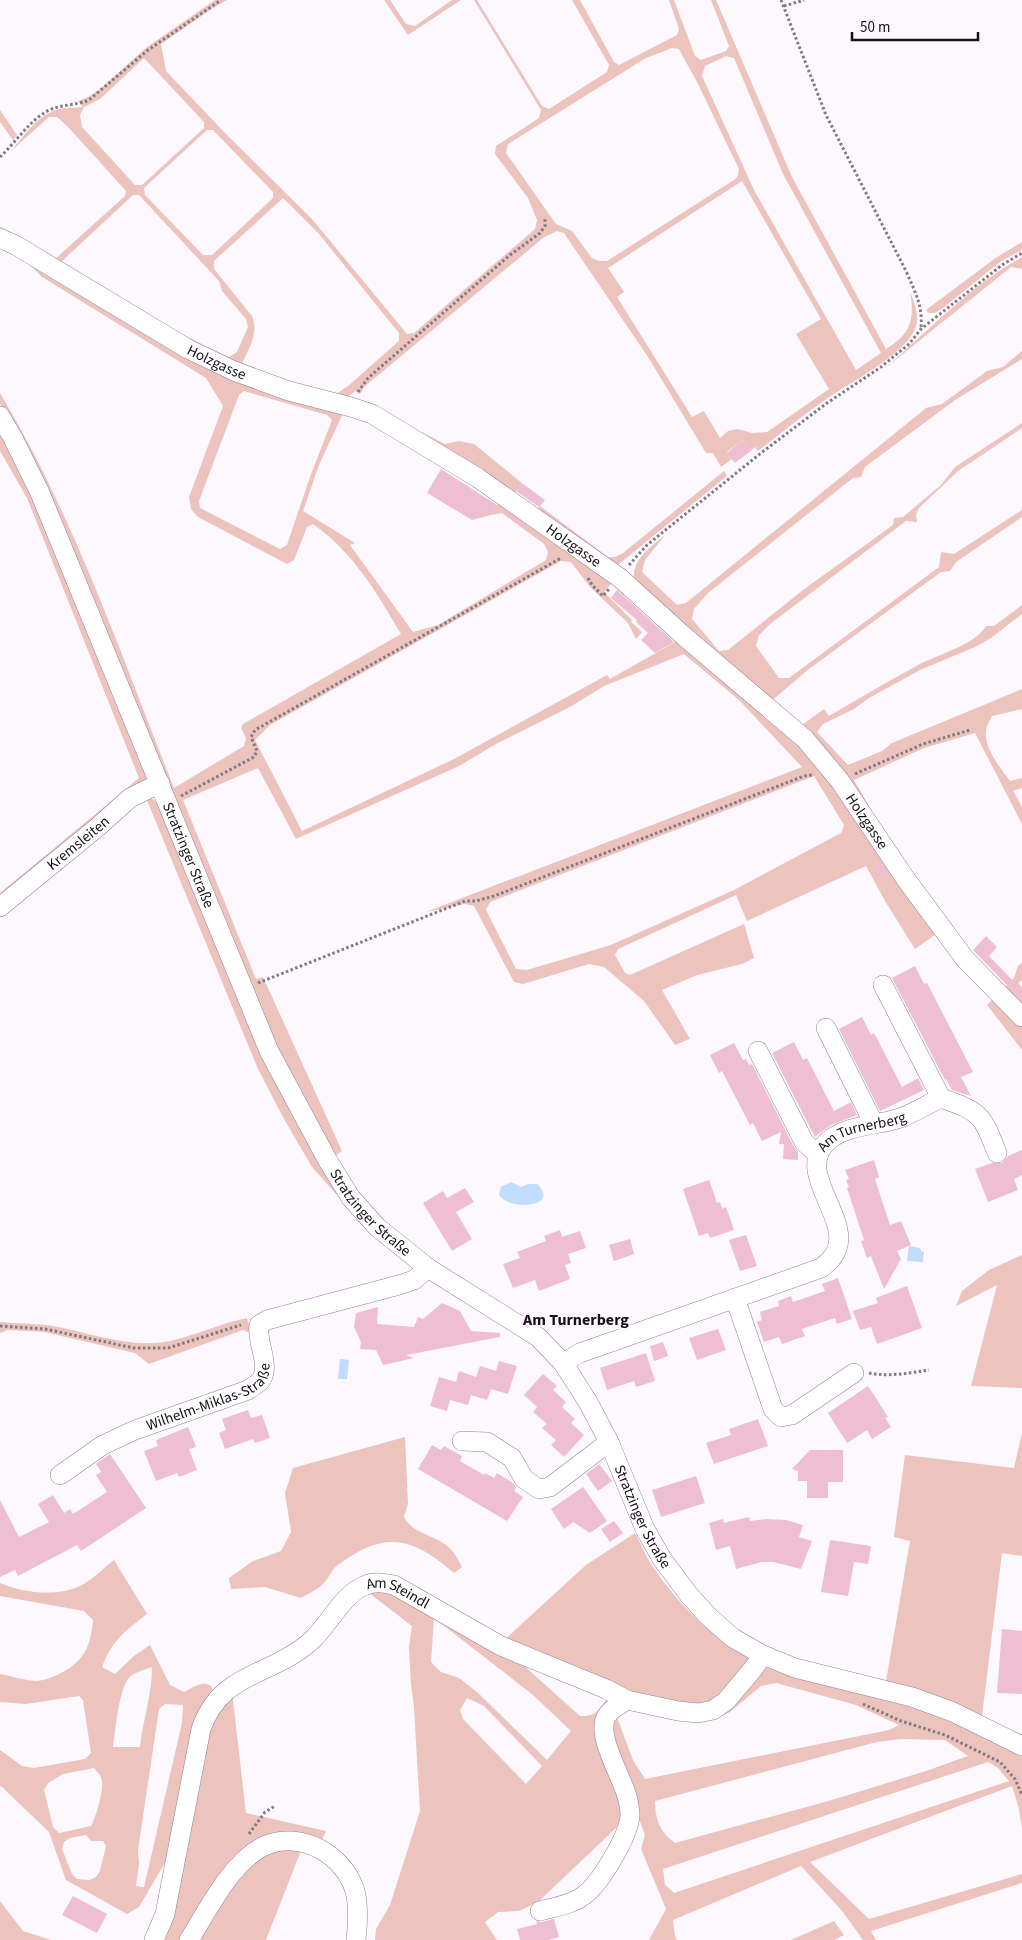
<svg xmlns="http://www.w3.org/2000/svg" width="1022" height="1940" viewBox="0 0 1022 1940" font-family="'Source Sans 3',sans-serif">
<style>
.green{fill:#edc3bd;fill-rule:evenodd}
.water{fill:#c0dcff}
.building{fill:#eebfd0}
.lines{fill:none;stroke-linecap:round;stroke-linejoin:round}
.minor-casing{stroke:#938196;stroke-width:20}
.path{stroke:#807a82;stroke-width:3;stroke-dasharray:2.5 2.5;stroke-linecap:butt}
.minor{stroke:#fff;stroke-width:19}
.labels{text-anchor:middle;stroke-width:5;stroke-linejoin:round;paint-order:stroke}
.street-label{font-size:15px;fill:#171019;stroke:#fcf8fd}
.neighbourhood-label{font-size:16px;font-weight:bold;fill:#171019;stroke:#fcf8fd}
</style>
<rect width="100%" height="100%" fill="#fcf8fd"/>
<g class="green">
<path d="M 215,0 L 227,0 L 213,8 L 161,44 L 166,71 L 225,133 L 312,219 L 407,334 L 414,333 L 535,229 L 537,220 L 528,198 L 495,154 L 496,146 L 539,118 L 541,110 L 474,0 L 477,0 L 542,106 L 549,109 L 607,72 L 609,65 L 572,0 L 580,0 L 614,62 L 619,65 L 677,35 L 679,29 L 669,0 L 674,0 L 695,56 L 701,60 L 726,51 L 729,46 L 711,0 L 716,0 L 792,177 L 886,349 C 911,334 915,319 910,292 C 915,304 920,316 915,329 C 904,355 849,383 825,400 C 802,416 780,434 758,451 L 755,447 L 751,451 L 742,440 L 727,452 L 732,459 L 721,467 L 713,453 L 706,453 L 648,357 L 564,233 L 557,231 L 543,238 L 364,387 L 360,394 L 355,391 L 346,398 L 336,394 L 348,386 L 399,341 L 399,333 L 319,234 L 283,198 L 214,261 L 214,269 L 252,316 C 260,333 247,352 240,368 L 0,233 L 0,227 L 55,259 L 125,196 L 126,191 L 69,128 L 57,117 L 49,117 L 11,151 C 24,136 38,114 59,109 C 67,107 75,108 83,107 L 78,101 L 88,97 L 99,90 L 147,47 ZM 672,48 L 679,49 L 698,84 L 739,169 L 737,178 L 607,261 L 599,261 L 592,258 L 572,231 L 556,224 L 506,153 L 508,144 L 646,58 ZM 726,56 L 734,58 L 783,174 L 881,353 L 856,370 L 754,190 L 702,76 L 705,66 ZM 144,58 L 204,122 L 204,128 L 142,185 L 135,185 L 82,127 L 80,115 L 84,107 L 100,99 ZM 207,130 L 213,130 L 273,192 L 273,198 L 212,255 L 203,255 L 145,195 L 144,188 ZM 742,181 L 821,319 L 796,334 L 829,389 L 767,432 L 752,433 L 737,429 L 728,431 L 720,438 L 704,411 L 692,417 L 617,297 L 624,292 L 608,268 ZM 133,195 L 139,195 L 219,281 L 222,291 L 246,319 L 248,327 L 237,352 L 229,357 C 170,331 116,295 61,262 Z"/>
<polygon points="384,0 390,0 406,24 415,26 452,0 461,0 408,35"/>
<polygon points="0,110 17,135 13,140 0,122"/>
<polygon points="1022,242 1022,250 1000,262 943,308 935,313 929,313 926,310 997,257"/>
<path d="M 15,250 L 186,354 L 345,409 L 319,465 L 303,511 L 355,543 L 350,545 L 413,632 L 438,625 L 546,560 L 548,552 L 544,544 L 502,513 L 491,515 L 497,505 L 505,501 L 615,579 L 604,592 L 632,620 L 631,622 L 642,632 L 636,639 L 628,623 L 590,587 L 571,562 L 561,561 L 270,725 L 255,740 L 302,831 L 454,759 L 607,675 L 610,679 L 682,638 L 803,742 L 939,932 L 915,949 L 885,901 L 866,866 L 747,921 L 736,895 L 618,949 L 615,955 L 625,973 L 630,975 L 744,924 L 754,958 L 742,964 L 697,975 L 662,990 L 690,1039 L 675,1045 L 644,1001 L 604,967 L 589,964 L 523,984 L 514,982 L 474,906 L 465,904 L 426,912 L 802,767 L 739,700 L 684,654 L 604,686 L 570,707 L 496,744 L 459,766 L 296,839 L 258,768 L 183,800 L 256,979 L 263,977 L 342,1151 L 335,1156 L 275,1048 L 19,435 L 0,404 L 0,393 C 74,516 121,655 174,788 L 244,746 L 246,738 L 241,728 L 243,724 L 401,634 C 377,593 353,552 313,524 L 307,527 L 294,560 L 287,564 L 198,517 L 191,509 L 189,497 L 223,406 L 206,378 L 42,277 ZM 244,391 L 327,415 L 332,420 L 310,477 L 287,545 L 280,549 L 200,508 L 199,501 L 239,395 ZM 814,776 L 844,825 L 841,833 L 734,890 L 611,945 L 527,970 L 516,969 L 486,910 L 490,902 Z"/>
<path d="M 1022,257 L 1022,269 L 1011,267 L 883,370 C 927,332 971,285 1022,257 Z"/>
<path d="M 1022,351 L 1022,359 L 955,400 L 865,467 L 861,477 L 853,478 L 708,593 L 694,609 L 692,619 L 719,651 L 728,650 L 803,590 L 893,525 L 894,518 L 903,517 L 941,485 L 955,467 L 1022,423 L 1022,428 L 958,471 L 919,508 L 916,515 L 917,522 L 906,521 L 770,624 L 759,635 L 756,646 L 779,678 L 789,678 L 939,567 L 941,552 L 954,554 L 1022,510 L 1022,517 L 956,562 L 950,571 L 941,572 L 809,669 L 769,703 L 635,583 C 629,562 650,547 665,535 L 645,560 L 642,572 L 677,605 L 686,603 L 926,408 L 942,404 L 987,371 L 1003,367 Z"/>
<polygon points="361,401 445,444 459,441 474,444 522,483 514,494"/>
<polygon points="0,428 34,495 148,780 0,900 0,893 139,778 27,498 0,451"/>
<polygon points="724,471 727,476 619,564 610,564 536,511 540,506 608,557 615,557 623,553"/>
<path d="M 1022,605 L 1022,614 L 991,638 L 975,647 L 920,670 L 869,698 L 854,709 L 823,724 L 817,732 L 848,765 L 882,751 L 892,743 L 1022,689 L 1022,709 L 992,716 C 990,721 986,726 986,731 C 984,749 1000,767 1010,781 L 1022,778 L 1022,788 L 1013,791 L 1022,807 L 1022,824 L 975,733 L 924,748 L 854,780 L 909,875 L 798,728 L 824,709 L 829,716 C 859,698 889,681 920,664 C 938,655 976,644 986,626 L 994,626 Z"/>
<polygon points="146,798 151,798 159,804 344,1203 312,1167 284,1119 258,1069"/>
<polygon points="1022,963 1022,980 1018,983 1022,987 1022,1050 987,1005 1014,978 1018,966"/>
<polygon points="1022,1255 1022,1388 971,1386 997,1285 956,1306 962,1291 989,1270"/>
<path d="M 247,1318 L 252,1334 L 243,1330 L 149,1364 L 135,1353 L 44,1332 L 8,1330 L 0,1333 L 0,1322 C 18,1324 35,1323 53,1326 C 91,1333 131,1349 170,1341 C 197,1335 221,1323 247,1318 Z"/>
<path d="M 1022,1433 L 1022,1556 L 1002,1553 L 982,1716 C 951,1700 920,1688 886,1681 L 910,1541 L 894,1537 L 905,1455 L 1014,1468 Z"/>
<path d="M 405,1437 L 408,1504 L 404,1517 C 412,1533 431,1534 446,1545 C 453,1550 458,1559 462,1567 L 454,1573 C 412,1537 385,1530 338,1565 C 331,1570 328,1580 321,1586 C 315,1591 307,1594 301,1598 L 265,1587 L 231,1589 L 229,1578 L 253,1561 L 281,1551 L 291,1532 L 285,1493 L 293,1468 Z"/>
<path d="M 635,1533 C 641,1544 646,1557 653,1567 C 679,1606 712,1637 752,1660 L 722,1697 L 697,1707 L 627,1694 L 503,1641 L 586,1565 Z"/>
<path d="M 114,1560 L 147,1614 C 124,1632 113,1639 102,1667 L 115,1674 L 134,1656 L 150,1645 L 170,1685 L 184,1692 C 193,1688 202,1680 211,1686 L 213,1691 L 173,1849 L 139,1907 L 127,1914 L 66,1880 L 49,1832 L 1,1786 L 0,1787 L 0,1750 L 22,1766 L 34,1768 L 85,1759 L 91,1753 L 83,1700 L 79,1696 L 26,1704 L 0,1702 L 0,1674 C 11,1676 23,1680 35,1681 C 43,1681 54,1677 61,1673 C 84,1661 91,1646 93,1620 L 84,1611 L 0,1596 L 0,1583 C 23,1593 57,1597 80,1586 C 92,1580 104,1568 114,1560 ZM 152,1667 C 152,1694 143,1720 140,1747 L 113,1747 C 115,1732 119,1691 128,1679 C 134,1672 144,1670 152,1667 ZM 165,1704 L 183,1705 L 182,1723 L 144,1887 L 136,1886 L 139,1863 L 138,1850 L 159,1709 ZM 94,1768 C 98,1773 102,1776 102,1782 C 103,1793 96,1817 91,1826 L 59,1833 L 53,1827 L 44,1790 L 48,1783 L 63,1774 ZM 86,1835 L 91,1841 L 103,1841 L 106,1846 L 100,1871 L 96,1877 L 90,1880 L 77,1879 L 72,1874 L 62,1849 L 64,1842 L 70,1838 Z"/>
<path d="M 379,1587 L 511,1654 L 580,1716 C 596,1717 600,1709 609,1696 L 608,1707 L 622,1812 L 617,1827 L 538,1902 L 519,1911 L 498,1912 L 485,1922 L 497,1940 L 375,1940 L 376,1929 L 390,1905 L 420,1811 L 414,1707 L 411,1685 L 409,1646 L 412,1626 L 365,1590 ZM 434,1618 L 533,1695 L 571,1731 L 547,1760 L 478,1693 L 459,1678 L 441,1672 L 431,1662 ZM 467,1698 L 484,1706 L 542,1766 L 526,1784 L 463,1719 L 460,1710 Z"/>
<path d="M 767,1668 C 813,1686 863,1692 910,1707 C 950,1719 985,1738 1022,1757 L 1022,1829 L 1019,1809 L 1012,1786 L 810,1862 L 869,1919 L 1022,1874 L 1022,1883 L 871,1931 L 876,1940 L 863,1940 L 843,1912 L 801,1866 L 673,1920 L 675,1936 L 677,1940 L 649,1940 L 666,1909 L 641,1849 L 645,1835 L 610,1741 L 615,1712 L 633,1760 L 645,1779 L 889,1730 L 899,1725 L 856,1705 L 776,1683 L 761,1686 L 730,1712 L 712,1720 L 697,1718 L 757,1672 ZM 901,1739 L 945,1740 L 968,1756 L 926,1771 L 832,1800 L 675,1843 C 660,1833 655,1819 655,1801 L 877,1742 ZM 988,1762 L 997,1767 L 1009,1781 L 674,1893 L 665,1885 L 663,1869 Z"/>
<polygon points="232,1692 246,1813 326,1831 316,1853 302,1848 266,1940 158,1940 205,1731"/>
<polygon points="0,1901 23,1931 51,1940 0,1940"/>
<polygon points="834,1921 844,1935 834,1940 791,1940"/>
</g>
<g class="water">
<path d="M 511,1182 L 521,1187 L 528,1184 L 537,1184 C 561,1207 511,1212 499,1195 L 501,1187 Z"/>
<polygon points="909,1246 920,1248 921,1251 924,1252 923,1262 907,1261"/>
<polygon points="340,1359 349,1360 347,1379 338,1379"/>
</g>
<g class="building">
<polygon points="742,440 751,451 735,463 727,453"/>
<polygon points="441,469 497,505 491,515 472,520 427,493"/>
<polygon points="522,483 545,500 539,507 516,491"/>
<polygon points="503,509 526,525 524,528 501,512"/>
<polygon points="617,590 674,642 655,653 641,640 648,633 636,622 637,620 611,598"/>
<polygon points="881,862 890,875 882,880 873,867"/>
<polygon points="986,936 997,947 989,956 1022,990 1022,1001 973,950"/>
<polygon points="915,966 924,984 927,983 973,1072 961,1077 971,1096 952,1090 946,1079 945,1080 892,978"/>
<polygon points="862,1017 871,1035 874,1033 902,1087 918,1078 924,1090 880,1111 839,1029"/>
<polygon points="794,1042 803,1060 807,1058 834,1111 851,1102 857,1115 831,1125 815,1137 772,1053"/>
<polygon points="734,1043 743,1060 746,1059 749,1065 752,1064 794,1147 798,1152 798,1160 783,1159 784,1144 779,1144 781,1132 762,1141 753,1123 750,1125 722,1071 719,1073 710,1055"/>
<polygon points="1022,1150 1022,1175 1014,1179 1018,1190 988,1202 975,1169 992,1163 1002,1163 1008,1156"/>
<polygon points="874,1160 879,1177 875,1179 890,1225 901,1221 911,1245 897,1251 901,1259 884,1289 871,1256 867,1258 861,1241 864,1240 847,1188 849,1187 846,1180 849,1179 845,1170"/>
<polygon points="709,1180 717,1203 720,1202 722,1209 726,1207 734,1230 710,1238 708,1233 699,1236 683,1189"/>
<polygon points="465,1188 474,1202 456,1212 472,1239 452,1251 423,1203 443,1191 447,1198"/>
<polygon points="560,1230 562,1237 580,1231 586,1248 568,1254 571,1263 565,1265 570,1279 539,1291 535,1280 513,1288 503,1264 520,1258 517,1252 546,1241 544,1236"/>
<polygon points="746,1235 757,1266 740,1271 729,1240"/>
<polygon points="630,1239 634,1254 614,1261 609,1245"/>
<polygon points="838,1278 852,1319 837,1324 835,1318 802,1329 805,1336 782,1344 779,1337 764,1342 757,1322 762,1320 760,1312 779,1306 778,1301 791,1296 793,1302 825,1291 822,1284"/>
<polygon points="907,1286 922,1328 877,1344 871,1327 860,1330 853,1311 878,1303 876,1298"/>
<polygon points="442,1303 460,1311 471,1331 500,1333 500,1337 406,1355 414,1358 383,1365 376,1350 360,1349 361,1342 354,1327 356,1313 378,1307 377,1324 414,1327 418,1317 423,1319"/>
<polygon points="718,1329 726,1350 697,1360 689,1338"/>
<polygon points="663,1342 668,1356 654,1361 650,1346"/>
<polygon points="646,1353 655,1381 636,1387 634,1381 607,1390 600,1368"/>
<polygon points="499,1361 517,1366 508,1394 491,1389 487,1400 471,1395 468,1405 450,1400 447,1411 430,1406 439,1377 456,1382 459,1371 476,1377 480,1366 496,1371"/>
<polygon points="543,1374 557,1386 553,1390 566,1402 562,1407 575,1419 571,1423 584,1435 564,1457 551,1445 556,1440 542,1428 547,1424 533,1412 537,1407 524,1395"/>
<polygon points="868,1386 888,1417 885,1418 891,1427 872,1439 867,1430 847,1443 828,1413"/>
<polygon points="248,1410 251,1418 262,1415 270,1438 255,1443 253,1439 225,1449 219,1433 226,1430 222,1419"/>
<polygon points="758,1419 768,1446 714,1464 706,1443 731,1435 729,1429"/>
<polygon points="188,1427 196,1447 189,1449 197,1470 179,1477 177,1473 156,1481 144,1451 158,1446 156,1440"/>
<polygon points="432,1445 441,1450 444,1446 462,1456 460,1461 484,1475 485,1473 494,1478 497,1473 513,1483 516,1487 514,1491 523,1497 507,1521 418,1469"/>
<polygon points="810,1450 843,1450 843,1482 828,1482 828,1498 807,1498 807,1481 798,1481 798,1471 792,1469"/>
<polygon points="110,1454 146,1508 81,1551 77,1545 18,1576 15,1570 0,1577 0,1500 19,1537 49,1522 38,1504 53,1495 64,1513 70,1509 73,1514 107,1492 96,1475 101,1472 96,1464"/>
<polygon points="599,1464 612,1481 598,1491 586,1474"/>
<polygon points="696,1476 705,1503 661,1517 652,1490"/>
<polygon points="583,1487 607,1521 590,1533 573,1522 564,1529 551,1509"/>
<polygon points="749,1517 750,1521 765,1519 786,1520 803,1525 799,1537 812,1541 801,1569 773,1562 762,1562 736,1569 730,1546 716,1550 709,1523 723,1519 724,1523"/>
<polygon points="614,1521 623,1533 610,1542 601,1529"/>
<polygon points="830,1540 871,1546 868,1564 854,1562 848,1596 821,1592"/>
<polygon points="1002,1629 1022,1631 1022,1694 997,1693"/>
<polygon points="73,1896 107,1914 97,1933 62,1915"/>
<polygon points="554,1919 559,1937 548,1940 520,1940 517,1929 537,1924 536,1921 542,1922"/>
</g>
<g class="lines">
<defs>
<g id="minor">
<path id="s1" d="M 0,238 L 17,246 L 188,349 L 234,371 L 289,391 L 351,407 L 372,414 L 478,478 L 620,578 L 685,637 L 805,739 L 840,781 L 905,878 L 965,959 L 1022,1017"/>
<path id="s2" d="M 0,416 L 13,438 L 40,493 L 269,1051 L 328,1161 L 351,1198 L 377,1227 L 428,1268 L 538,1337 L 563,1363 L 588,1402 L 609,1442 L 645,1529 L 662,1559 L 689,1595 L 709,1617 L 733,1638 L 763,1655 L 795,1668 L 912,1697 L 953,1712 L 1022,1746"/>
<path id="s3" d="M 0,907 L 99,826 L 130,798 L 160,783"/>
<path d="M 883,985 L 941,1098 C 981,1112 982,1114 997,1153"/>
<polyline points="826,1028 874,1124"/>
<polyline points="758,1051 804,1142 818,1155"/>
<polyline points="735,1298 773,1409 781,1417 792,1415 854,1373"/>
<path id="s4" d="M 563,1363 L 580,1353 L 821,1268 C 827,1263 833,1259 836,1251 C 852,1218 793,1171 828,1141 C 847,1124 878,1126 900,1118 C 914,1113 928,1104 941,1098"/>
<polyline points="462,1441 487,1442 512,1458 524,1479 539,1489 550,1487 609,1442"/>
<path id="s5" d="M 60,1475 L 103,1445 L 135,1430 L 248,1390 C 252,1387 258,1384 261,1380 C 271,1365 256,1342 259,1325 L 267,1320 L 399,1285 L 414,1280 L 428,1268"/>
<path d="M 540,1911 C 554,1907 571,1905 583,1896 C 600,1884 629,1836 630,1815 C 630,1811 629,1805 628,1800 C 624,1780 596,1737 606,1717 C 610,1709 620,1705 627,1700"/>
<path id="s6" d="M 154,1940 L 165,1914 L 201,1729 C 221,1671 271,1677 311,1641 C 328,1626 343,1594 364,1586 C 374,1581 384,1583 394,1585 L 501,1646 L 606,1689 L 627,1700 L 678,1711 L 698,1713 L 713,1710 L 726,1701 L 753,1669 L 763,1655"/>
<path d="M 189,1940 C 208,1910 231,1862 264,1846 C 300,1830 344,1854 355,1891 C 359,1907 358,1923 356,1940"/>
</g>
</defs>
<use href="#minor" class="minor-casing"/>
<g class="path">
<path d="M 781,0 L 826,115 L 906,271 C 915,292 923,305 921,329"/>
<polyline points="784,6 804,0"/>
<path d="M 0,157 C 15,143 27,124 44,113 C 57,104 75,106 89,100 L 148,50 L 221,0"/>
<polyline points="358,392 368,378 510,255 540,233 545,226 545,217"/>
<polyline points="629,565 647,545 761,453 827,403 881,367 909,344 921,329 1002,265 1022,253"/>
<polyline points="588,578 592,585 603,596 609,589"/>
<polyline points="855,774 923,744 970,730"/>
<polyline points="181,796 254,757 257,751 251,737 255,730 561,558"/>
<polyline points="258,983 465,901 476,901 494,896 804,776 812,775"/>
<polyline points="0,1326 45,1329 134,1348 168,1348 241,1325"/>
<path d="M 869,1373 C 889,1377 909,1373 929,1370"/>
<polyline points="863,1704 901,1721 945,1735 1000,1762 1015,1779 1022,1795"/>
<polyline points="249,1834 265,1812 275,1806"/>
</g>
<use href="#minor" class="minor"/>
</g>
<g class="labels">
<g class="street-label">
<text dy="5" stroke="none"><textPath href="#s1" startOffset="250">Holzgasse</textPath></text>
<text dy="5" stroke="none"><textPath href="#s1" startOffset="655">Holzgasse</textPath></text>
<text dy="5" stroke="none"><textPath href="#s1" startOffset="1060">Holzgasse</textPath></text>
<text dy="5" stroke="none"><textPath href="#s3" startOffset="101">Kremsleiten</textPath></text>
<text dy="5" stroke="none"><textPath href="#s2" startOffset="478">Stratzinger Straße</textPath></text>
<text dy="5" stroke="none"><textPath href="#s4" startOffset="451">Am Turnerberg</textPath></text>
<text dy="5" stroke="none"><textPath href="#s2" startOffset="882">Stratzinger Straße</textPath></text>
<text dy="5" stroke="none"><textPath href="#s5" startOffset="171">Wilhelm-Miklas-Straße</textPath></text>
<text dy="5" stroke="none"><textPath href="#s2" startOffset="1302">Stratzinger Straße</textPath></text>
<text dy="5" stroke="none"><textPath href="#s6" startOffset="475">Am Steindl</textPath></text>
</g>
<g class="neighbourhood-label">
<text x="576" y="1325">Am Turnerberg</text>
</g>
</g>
<path d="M852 32v8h126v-8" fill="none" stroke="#171019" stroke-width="2.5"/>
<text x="860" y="32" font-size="15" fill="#171019" stroke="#fcf8fd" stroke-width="4" paint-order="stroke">50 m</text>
</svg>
